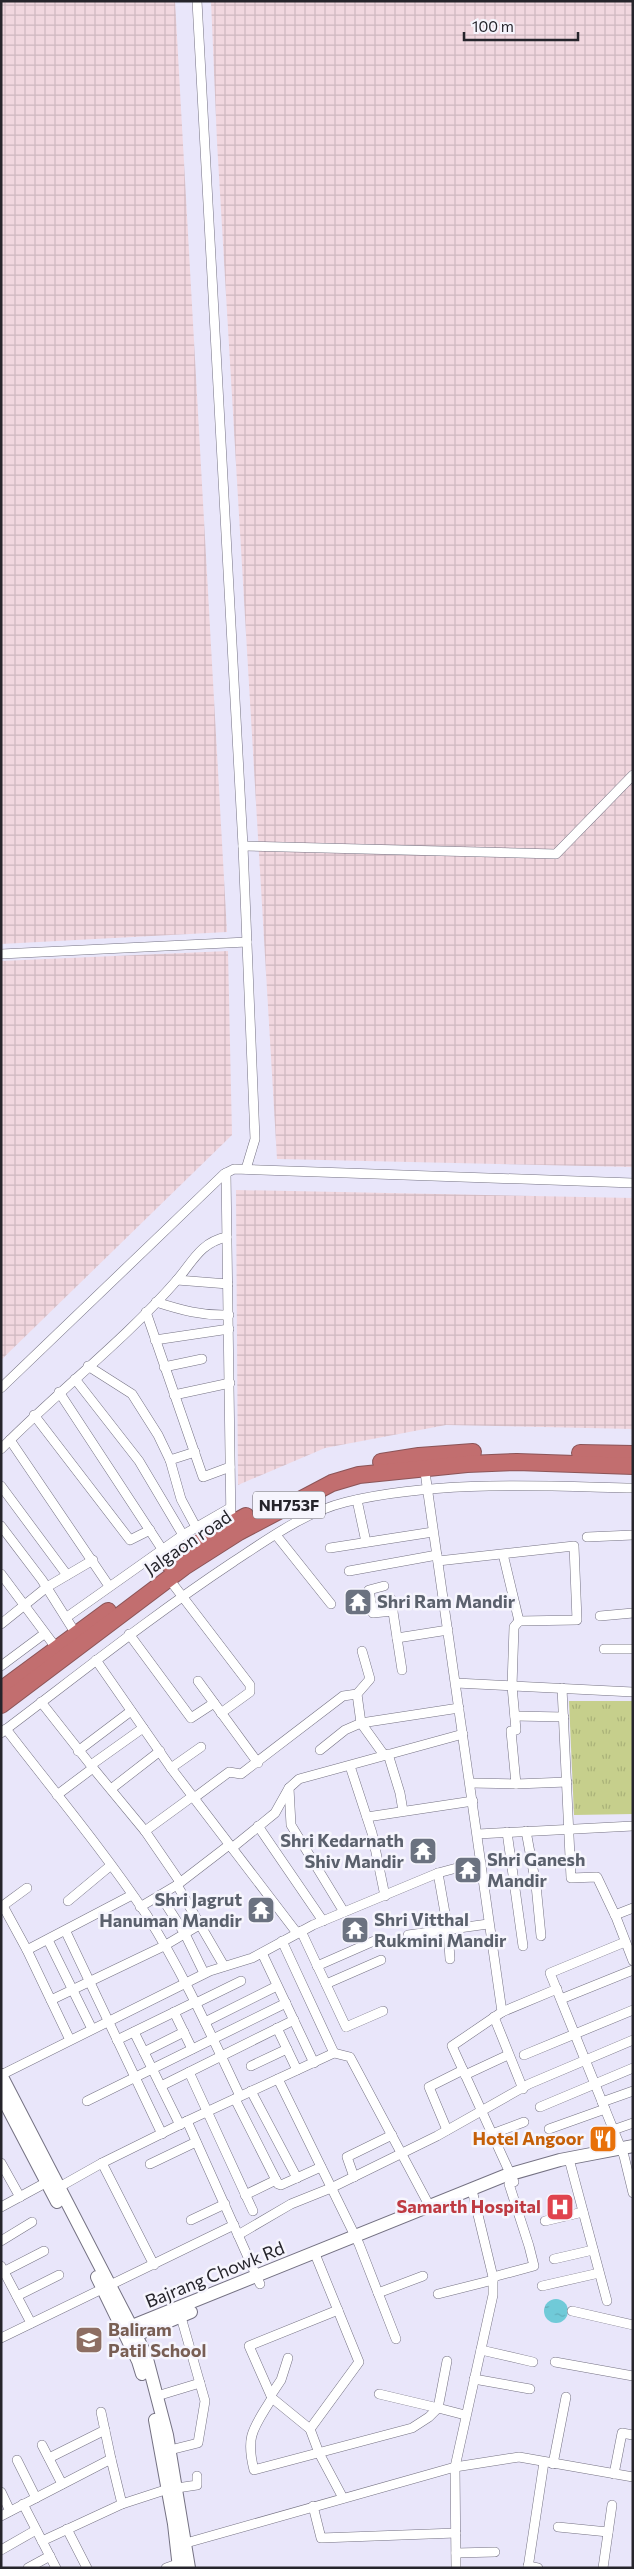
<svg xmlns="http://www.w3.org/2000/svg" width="634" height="2569" viewBox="0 0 634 2569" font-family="Commissioner,sans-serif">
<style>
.industrial{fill:url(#industrial-grid)}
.park{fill:url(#park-tufts)}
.water{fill:url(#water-ripples)}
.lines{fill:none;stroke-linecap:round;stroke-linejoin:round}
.street-casing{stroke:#757283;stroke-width:10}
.secondary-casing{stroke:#757283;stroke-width:14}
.highway-casing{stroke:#8b5457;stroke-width:18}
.street{stroke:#fff;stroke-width:9}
.secondary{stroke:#fff;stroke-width:12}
.highway{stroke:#c26e6f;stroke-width:16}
.labels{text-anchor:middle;stroke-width:5;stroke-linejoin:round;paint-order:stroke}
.shield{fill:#f6f5fd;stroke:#64636a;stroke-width:1}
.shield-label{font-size:16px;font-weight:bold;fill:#25242b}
.street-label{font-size:18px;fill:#25242b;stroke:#f6f5fd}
.worship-label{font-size:18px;font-weight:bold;fill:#5b616d;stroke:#f6f5fd;text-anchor:start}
.food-label{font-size:18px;font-weight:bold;fill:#c56008;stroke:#f6f5fd;text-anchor:end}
.health-label{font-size:18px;font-weight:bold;fill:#be3a42;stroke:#f6f5fd;text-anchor:end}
.education-label{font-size:18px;font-weight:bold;fill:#785e54;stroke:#f6f5fd;text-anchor:start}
</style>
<defs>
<pattern id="industrial-grid" width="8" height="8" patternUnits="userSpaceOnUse" patternTransform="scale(1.25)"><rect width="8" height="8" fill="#f1d7df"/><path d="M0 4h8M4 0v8" fill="none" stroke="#ceb8c0"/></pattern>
<pattern id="park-tufts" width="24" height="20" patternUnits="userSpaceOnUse" patternTransform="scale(1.25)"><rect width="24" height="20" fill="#c6cf8c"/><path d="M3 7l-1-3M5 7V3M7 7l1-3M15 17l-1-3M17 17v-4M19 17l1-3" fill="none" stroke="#aab279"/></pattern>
<pattern id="water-ripples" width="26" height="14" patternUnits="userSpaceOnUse" patternTransform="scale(1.25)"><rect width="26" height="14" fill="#70cad8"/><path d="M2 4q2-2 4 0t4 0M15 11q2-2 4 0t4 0" fill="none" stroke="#61adba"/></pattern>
</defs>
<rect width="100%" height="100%" fill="#e9e6fa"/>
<g class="industrial">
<polygon points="1,1 175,1 227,932 1,944"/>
<polygon points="211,1 633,1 633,1167 277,1159 217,142"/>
<polygon points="228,951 232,1135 1,1360 1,961"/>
<polygon points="236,1190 633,1198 633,1429 446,1425 325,1448 238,1485"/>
</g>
<polygon class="park" points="569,1701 633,1701 633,1814 574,1815"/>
<circle class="water" cx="556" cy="2311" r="12"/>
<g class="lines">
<defs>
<g id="street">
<polyline points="197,1 243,846 255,1139 246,1169"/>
<polyline points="243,846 556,854 633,775"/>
<polyline points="1,954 247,942"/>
<polyline points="226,1173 231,1526"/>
<polyline points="177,1280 228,1284"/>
<path d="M 156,1302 C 181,1310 202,1316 229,1315"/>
<polyline points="146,1312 203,1477 230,1467"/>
<polyline points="155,1340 229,1329"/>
<polyline points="88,1366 132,1394 158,1435 170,1460 195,1452"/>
<polyline points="164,1367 202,1359"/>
<polyline points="75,1379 139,1461 183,1535"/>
<polyline points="1,1388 224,1174 234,1169 633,1183"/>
<polyline points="59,1392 162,1549"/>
<polyline points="174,1395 230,1383"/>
<polyline points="34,1415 130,1540 150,1530"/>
<polyline points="10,1440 109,1586"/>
<path d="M 1,1449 C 58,1391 124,1341 177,1280 C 193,1261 201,1242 227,1237"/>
<polyline points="170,1460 181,1499 196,1527"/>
<polyline points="424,1465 502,2012 452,2046 514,2182"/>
<polyline points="1,1486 67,1575"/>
<polyline points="357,1500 366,1542"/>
<polyline points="1,1526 42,1580 76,1634"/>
<polyline points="276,1535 331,1604"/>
<polyline points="587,1537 633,1535"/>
<polyline points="330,1548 433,1532"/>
<polyline points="438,1561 574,1546 577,1620 519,1621 503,1554"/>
<polyline points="349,1571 437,1555"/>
<polyline points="1,1574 57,1649"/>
<polyline points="169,1579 250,1685 250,1692 221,1713"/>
<polyline points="384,1586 369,1590 373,1613 393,1611"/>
<polyline points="391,1599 402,1670"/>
<polyline points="600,1616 633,1613"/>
<polyline points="67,1617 183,1535 230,1508"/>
<polyline points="1,1624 47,1587 93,1560"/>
<polyline points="129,1634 191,1718 214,1703"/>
<polyline points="397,1638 448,1630"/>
<polyline points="604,1649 633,1649"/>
<polyline points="362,1651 370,1679 357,1694 361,1723 384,1755"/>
<polyline points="96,1660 171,1768 297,1933"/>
<polyline points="1,1666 44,1634"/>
<polyline points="198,1681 258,1763"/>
<polyline points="456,1683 633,1692"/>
<polyline points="562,1688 571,1878 597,1877 616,1917 633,1961"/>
<polyline points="41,1702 93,1768 57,1795"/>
<polyline points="515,1716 564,1717"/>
<path d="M 6,1729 C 53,1790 103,1850 146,1914 C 183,1972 211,2035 240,2096"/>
<path d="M 1,1733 C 78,1675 153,1615 233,1562 C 268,1539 305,1512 346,1502 C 439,1480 538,1486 633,1488"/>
<polyline points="320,1750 345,1730 361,1723 459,1708"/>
<polyline points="78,1751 131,1711"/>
<polyline points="388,1754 400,1793 403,1811"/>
<polyline points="91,1765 143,1728"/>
<polyline points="350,1766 372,1833 385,1896"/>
<polyline points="93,1768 145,1831 180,1882"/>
<polyline points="171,1768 201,1747"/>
<polyline points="470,1783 516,1784 511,1731 516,1730 512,1686 514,1627 519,1621"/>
<polyline points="516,1784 567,1782"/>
<polyline points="111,1789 160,1751"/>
<polyline points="194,1798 229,1772 241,1774 343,1696 357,1694"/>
<polyline points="367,1817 473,1801"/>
<polyline points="258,1826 323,1921"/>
<polyline points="145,1831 193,1796"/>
<polyline points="526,1831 536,1885 541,1936"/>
<polyline points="507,1832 523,1946"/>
<polyline points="478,1834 633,1826"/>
<polyline points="232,1848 275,1813 289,1788"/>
<polyline points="438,1873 448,1930 450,1959"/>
<polyline points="177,1885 224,1966"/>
<polyline points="160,1895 185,1934 204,1973"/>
<polyline points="68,1901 110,1866"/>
<polyline points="3,1906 27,1950 70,2040"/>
<polyline points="1,1907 27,1888"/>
<polyline points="140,1907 177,1885 229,1845"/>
<polyline points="344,1912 291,1825 289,1788 299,1779 463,1734"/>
<polyline points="615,1915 633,1908"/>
<polyline points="301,1931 346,2027 383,2011"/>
<polyline points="66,1932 162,2134"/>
<polyline points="408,1935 488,1924"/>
<polyline points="48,1940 92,2029"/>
<polyline points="282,1941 334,2053"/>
<polyline points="625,1942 550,1973 624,2156 633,2193"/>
<polyline points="27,1950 132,1895"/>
<polyline points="262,1953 314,2063"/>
<polyline points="317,1966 374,1941"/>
<polyline points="326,1984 381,1960"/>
<polyline points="561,1999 633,1970"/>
<polyline points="51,2000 164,1946 201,1924"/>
<polyline points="196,2003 241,1981"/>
<polyline points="174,2012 192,2049"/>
<polyline points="502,2012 557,1989"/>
<polyline points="494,2017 523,2089"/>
<polyline points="205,2022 277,1986"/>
<polyline points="277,2028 297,2070"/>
<polyline points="134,2032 180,2125"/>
<polyline points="117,2040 195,2002"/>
<polyline points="144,2052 184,2032"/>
<polyline points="524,2055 633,2010"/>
<polyline points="251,2066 287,2049"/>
<polyline points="189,2072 253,2211"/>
<polyline points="1,2075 210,1971 252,1958 313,1925 438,1873 479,1862"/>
<polyline points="465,2075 508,2055"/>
<polyline points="278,2079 359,2244 396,2339"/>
<polyline points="161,2086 294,2020"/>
<polyline points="251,2091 297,2178"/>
<polyline points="235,2099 278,2184 281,2185 321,2167"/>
<polyline points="87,2101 286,2003"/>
<polyline points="602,2102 633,2091"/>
<polyline points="540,2107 633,2068"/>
<polyline points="187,2121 260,2284"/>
<polyline points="549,2129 605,2109"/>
<polyline points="447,2130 429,2087 463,2070"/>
<polyline points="613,2130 633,2123"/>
<polyline points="492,2134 524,2122"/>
<polyline points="569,2159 607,2301"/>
<polyline points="1,2163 20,2197"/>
<polyline points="102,2163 154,2265"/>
<polyline points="150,2164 196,2142"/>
<polyline points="354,2177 347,2157 392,2135"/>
<polyline points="54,2190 102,2163 187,2121 334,2053 350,2057 430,2207"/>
<polyline points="245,2195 276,2180"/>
<polyline points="1,2207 47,2182"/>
<polyline points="191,2220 225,2204"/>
<polyline points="545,2221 583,2212"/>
<polyline points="238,2235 291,2204 331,2188 437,2136 529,2084 633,2040"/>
<polyline points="1,2241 32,2222"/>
<polyline points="554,2259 593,2250"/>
<polyline points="1,2266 31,2323"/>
<polyline points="1,2273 44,2251"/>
<polyline points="493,2277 534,2266 529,2246 509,2184"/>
<polyline points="542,2286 599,2273"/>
<polyline points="378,2293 423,2276"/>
<polyline points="438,2294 493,2280"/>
<polyline points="17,2296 59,2275"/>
<polyline points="338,2310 249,2346 272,2398 310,2429 319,2453 343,2498"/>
<polyline points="572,2311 633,2325"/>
<polyline points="1,2338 234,2225"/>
<polyline points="481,2350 533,2362"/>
<polyline points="555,2362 633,2376"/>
<polyline points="474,2379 530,2389"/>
<polyline points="379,2394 438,2408 447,2361"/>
<polyline points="271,2395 281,2380 288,2358"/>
<polyline points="157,2396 200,2383"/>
<path d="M 272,2398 C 254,2428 245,2435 254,2470 L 412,2428 L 429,2417 L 438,2408 L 465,2415"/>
<polyline points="101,2412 111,2459"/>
<polyline points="310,2429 359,2362 315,2254"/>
<polyline points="42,2445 62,2484"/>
<polyline points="170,2450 198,2443 205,2401 181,2317"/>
<polyline points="49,2458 105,2430"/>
<polyline points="17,2460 36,2498"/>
<polyline points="553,2464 566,2397"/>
<polyline points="614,2474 622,2433 633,2435"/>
<polyline points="177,2488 197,2485 197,2476"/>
<polyline points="1,2492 10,2511"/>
<polyline points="23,2504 56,2568"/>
<polyline points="313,2506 321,2538 456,2533"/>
<polyline points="1,2516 111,2459 122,2504"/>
<polyline points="558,2527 608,2532"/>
<polyline points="67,2529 87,2568"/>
<polyline points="42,2541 122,2504 168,2489"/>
<polyline points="179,2545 455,2467 519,2457 633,2477"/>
<polyline points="1,2550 36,2530"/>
<polyline points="456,2553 495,2552"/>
<polyline points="528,2566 538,2568"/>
<polyline points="28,2568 50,2556"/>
<polyline points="166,2568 183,2562"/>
<polyline points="456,2568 455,2467 493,2295 493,2277 472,2190"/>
<polyline points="528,2568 544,2462"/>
<polyline points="603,2568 612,2505"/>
</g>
<g id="secondary">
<polyline points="1,2075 146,2355 167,2435 189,2568"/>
<polyline points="1,2095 57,2202"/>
<polyline points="97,2277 138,2361 142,2374"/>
<polyline points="126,2335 132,2326 504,2176 560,2160 633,2146"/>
<polyline points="126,2335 136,2335 191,2312"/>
<polyline points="155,2420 174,2524 179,2568"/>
</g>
<g id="highway">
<polyline points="580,1453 633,1454"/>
<polyline points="381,1462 419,1456 473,1452"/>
<polyline points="170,1565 209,1536 246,1516"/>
<polyline points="1,1690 108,1611"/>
<polyline points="1,1705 184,1567 239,1532 332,1483 359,1475 467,1464 517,1462 633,1466"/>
</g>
</defs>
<use href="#street" class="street-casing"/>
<use href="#secondary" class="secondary-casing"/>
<use href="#highway" class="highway-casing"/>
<use href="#street" class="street"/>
<use href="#secondary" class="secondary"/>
<use href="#highway" class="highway"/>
</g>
<defs>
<symbol id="temple-square" viewBox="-11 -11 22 22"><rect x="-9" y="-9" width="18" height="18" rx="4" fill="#6b7280" stroke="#f6f5fd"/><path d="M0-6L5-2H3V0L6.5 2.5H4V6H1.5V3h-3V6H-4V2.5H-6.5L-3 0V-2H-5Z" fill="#fff"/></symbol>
<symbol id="restaurant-square" viewBox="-11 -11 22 22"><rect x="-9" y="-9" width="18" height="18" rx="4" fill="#e8710a" stroke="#f6f5fd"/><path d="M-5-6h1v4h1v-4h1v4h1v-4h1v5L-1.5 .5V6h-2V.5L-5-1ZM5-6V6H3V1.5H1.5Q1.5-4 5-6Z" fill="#fff"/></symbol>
<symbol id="hospital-square" viewBox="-11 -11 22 22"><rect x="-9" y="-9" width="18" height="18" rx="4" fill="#e0444e" stroke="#f6f5fd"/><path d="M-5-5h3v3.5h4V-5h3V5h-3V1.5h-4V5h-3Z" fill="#fff"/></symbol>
<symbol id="school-square" viewBox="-11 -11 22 22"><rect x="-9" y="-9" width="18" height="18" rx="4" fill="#8d6e63" stroke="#f6f5fd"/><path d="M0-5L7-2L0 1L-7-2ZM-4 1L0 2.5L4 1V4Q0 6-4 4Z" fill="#fff"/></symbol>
</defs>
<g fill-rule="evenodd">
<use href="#temple-square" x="342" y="1586" width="32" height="32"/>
<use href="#temple-square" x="407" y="1835" width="32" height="32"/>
<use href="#temple-square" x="452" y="1854" width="32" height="32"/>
<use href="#temple-square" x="245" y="1894" width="32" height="32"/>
<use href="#temple-square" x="339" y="1914" width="32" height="32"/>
<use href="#restaurant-square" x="587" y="2123" width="32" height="32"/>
<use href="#hospital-square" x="544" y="2191" width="32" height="32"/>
<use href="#school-square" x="73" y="2324" width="32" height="32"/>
</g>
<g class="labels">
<rect class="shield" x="253" y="1491.5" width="72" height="27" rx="4"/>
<g class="shield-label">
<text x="289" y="1511">NH753F</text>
</g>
<g class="street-label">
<text transform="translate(188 1543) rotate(-34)" y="6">Jalgaon road</text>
<text transform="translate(215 2275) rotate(-22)" y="6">Bajrang Chowk Rd</text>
</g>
<g class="worship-label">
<text x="377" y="1608">Shri Ram Mandir</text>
<text x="404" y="1847" text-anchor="end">Shri Kedarnath<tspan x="404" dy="21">Shiv Mandir</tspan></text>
<text x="487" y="1866">Shri Ganesh<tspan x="487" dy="21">Mandir</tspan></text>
<text x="242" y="1906" text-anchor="end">Shri Jagrut<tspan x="242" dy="21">Hanuman Mandir</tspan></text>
<text x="374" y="1926">Shri Vitthal<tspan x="374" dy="21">Rukmini Mandir</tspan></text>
</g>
<g class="food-label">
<text x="584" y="2145">Hotel Angoor</text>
</g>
<g class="health-label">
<text x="541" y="2213">Samarth Hospital</text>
</g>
<g class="education-label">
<text x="108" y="2336">Baliram<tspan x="108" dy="21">Patil School</tspan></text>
</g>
</g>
<rect width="634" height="2569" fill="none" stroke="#25242b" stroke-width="5"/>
<path d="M464 32v8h114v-8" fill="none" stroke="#25242b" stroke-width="2.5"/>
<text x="472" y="32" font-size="15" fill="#25242b" stroke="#f6f5fd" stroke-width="4" paint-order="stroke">100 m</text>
</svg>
